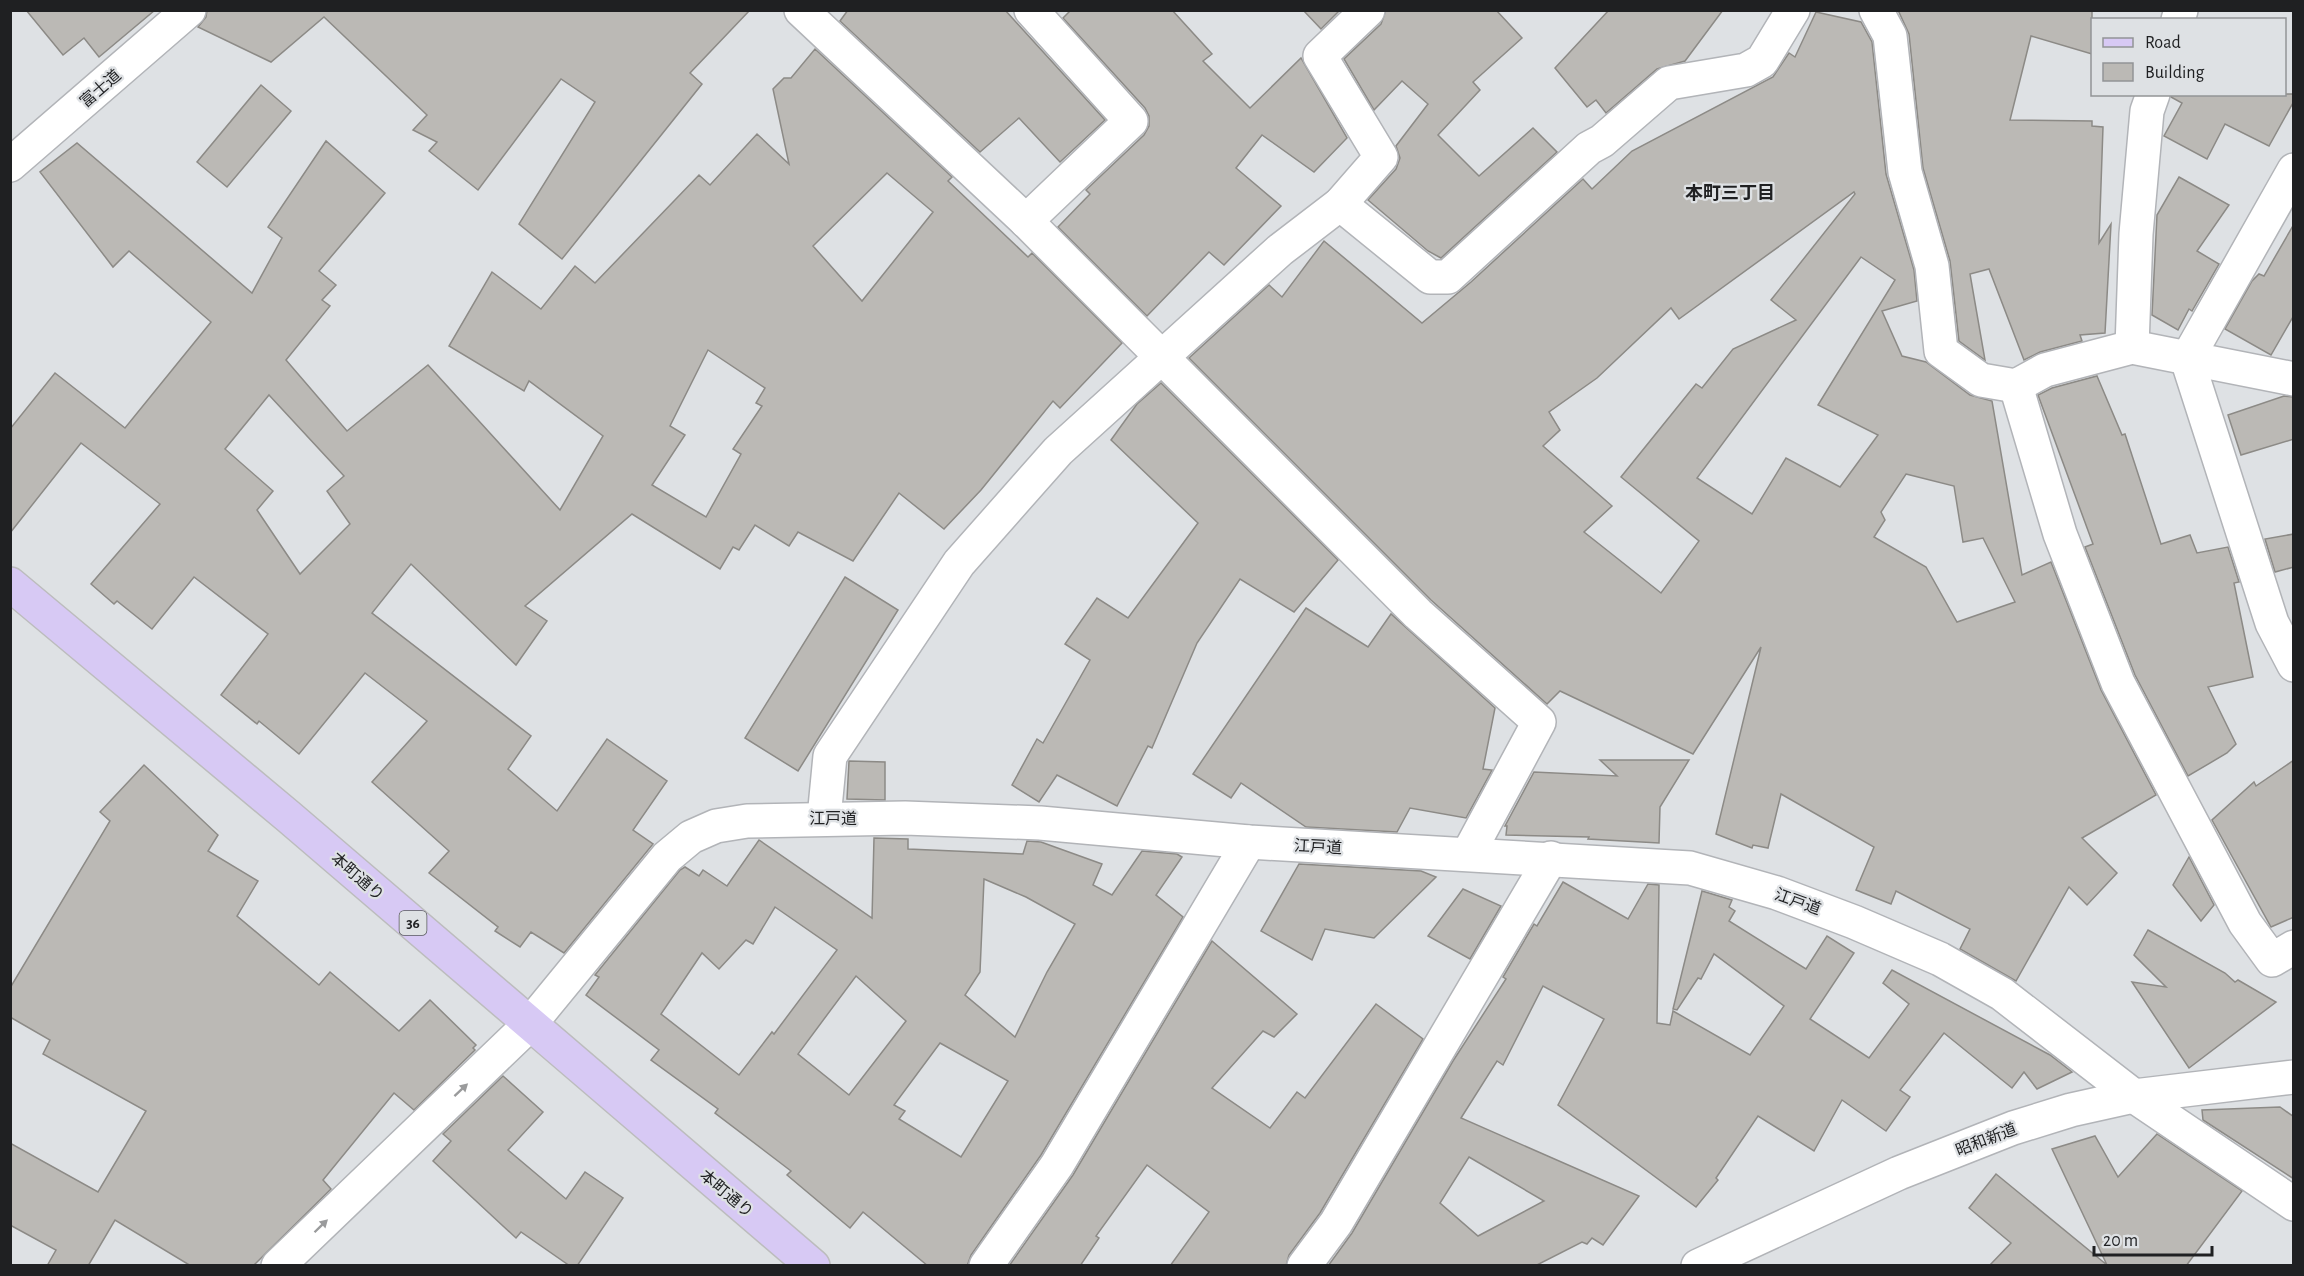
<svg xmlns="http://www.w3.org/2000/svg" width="2304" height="1276" viewBox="0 0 2304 1276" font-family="'Alegreya Sans','Noto Sans JP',sans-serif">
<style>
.building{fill:#bbb9b5;stroke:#8c8a86;stroke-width:1.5;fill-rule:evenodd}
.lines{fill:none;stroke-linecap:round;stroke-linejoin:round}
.street-casing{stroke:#b2b4b8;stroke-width:36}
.secondary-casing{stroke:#b2b4b8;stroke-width:36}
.primary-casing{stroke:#bcbcbd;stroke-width:36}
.street{stroke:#fff;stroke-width:33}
.secondary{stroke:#fff;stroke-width:33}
.primary{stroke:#d7c9f4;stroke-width:33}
.oneway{fill:#9a9b9c}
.labels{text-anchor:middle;stroke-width:4.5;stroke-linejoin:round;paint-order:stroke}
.shield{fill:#dee1e4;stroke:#585a5c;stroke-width:1.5}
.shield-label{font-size:15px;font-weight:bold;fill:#1f2022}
.street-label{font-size:16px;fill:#1f2022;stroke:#dee1e4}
.neighbourhood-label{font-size:18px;font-weight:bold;fill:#1f2022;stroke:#dee1e4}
</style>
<rect width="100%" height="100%" fill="#dee1e4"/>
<g class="building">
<polygon points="26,10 155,10 99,57 84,38 63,55"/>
<polygon points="207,10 750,10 690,73 702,84 562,259 519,224 595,102 561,79 478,190 429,151 437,142 413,130 427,115 324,17 271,62 198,27 206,17"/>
<polygon points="848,10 1005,10 1105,120 1060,162 1019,118 980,152 840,21"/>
<polygon points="1071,10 1172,10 1212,54 1203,61 1250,108 1301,58 1347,138 1314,172 1262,135 1236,168 1281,206 1224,265 1209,252 1147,316 1058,227 1090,194 1086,190 1144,135 1149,126 1149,116 1145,108 1063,18"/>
<polygon points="1303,10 1340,10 1321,29"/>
<polygon points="1386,10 1496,10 1522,38 1473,82 1480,90 1438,135 1479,176 1533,128 1557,152 1441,258 1428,251 1368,200 1396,169 1400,158 1396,146 1428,104 1402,81 1374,110 1344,59 1381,24"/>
<polygon points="1609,10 1723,10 1685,61 1657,69 1606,113 1596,100 1587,107 1555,68"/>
<polygon points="1898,10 2092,10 2092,54 2031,36 2010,120 2092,121 2092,126 2103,127 2099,243 2111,224 2105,333 2080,335 2082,341 2040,352 2024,360 1989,269 1970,274 1985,360 1959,341 1950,261 1923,168 1909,34"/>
<path d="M 1816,12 L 1861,22 L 1872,42 L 1886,174 L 1914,270 L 1917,301 L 1882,311 L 1902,356 L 1926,362 L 1970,395 L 1992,401 L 2022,575 L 2051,562 L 2101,690 L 2156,795 L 2082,838 L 2117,873 L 2087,905 L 2069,887 L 2016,981 L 1960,949 L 1970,929 L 1896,891 L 1891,904 L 1856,890 L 1874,847 L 1781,794 L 1768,848 L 1753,845 L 1752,848 L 1716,834 L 1761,647 L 1693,754 L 1560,691 L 1547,704 L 1431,600 L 1189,358 L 1269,285 L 1282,297 L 1324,241 L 1422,323 L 1471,282 L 1583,179 L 1592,189 L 1632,151 L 1773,77 L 1789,53 L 1795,57 ZM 1854,192 L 1855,194 L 1771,300 L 1796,320 L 1733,349 L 1702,388 L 1696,384 L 1621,477 L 1699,541 L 1661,593 L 1584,532 L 1612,506 L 1543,446 L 1560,430 L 1549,412 L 1597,378 L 1671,308 L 1679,319 ZM 1861,257 L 1895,280 L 1818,405 L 1878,435 L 1840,487 L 1786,458 L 1752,514 L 1697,478 ZM 1906,474 L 1954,486 L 1963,542 L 1983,538 L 2015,602 L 1957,622 L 1926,567 L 1874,537 L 1885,520 L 1881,512 Z"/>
<path d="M 815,49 L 952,177 L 948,181 L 1028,257 L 1032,253 L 1122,343 L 1060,408 L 1053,401 L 981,490 L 944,529 L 899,493 L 853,561 L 798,532 L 789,546 L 755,525 L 739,550 L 733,547 L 720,569 L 632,514 L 525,606 L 547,621 L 516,665 L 411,564 L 372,613 L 531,736 L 508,769 L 557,811 L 607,739 L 667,781 L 633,830 L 653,844 L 564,953 L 531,932 L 520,947 L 495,931 L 498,927 L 429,873 L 449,851 L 372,782 L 427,721 L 365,673 L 299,754 L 259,721 L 257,724 L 221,695 L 268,634 L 194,577 L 152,629 L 117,601 L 114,604 L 91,584 L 160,504 L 81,443 L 10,533 L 10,429 L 55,373 L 125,428 L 211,322 L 129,251 L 113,267 L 40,172 L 77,143 L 252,293 L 282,238 L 268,227 L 326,141 L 385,193 L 319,271 L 336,285 L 322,300 L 330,306 L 286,360 L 347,431 L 428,365 L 560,510 L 603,436 L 529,381 L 524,391 L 449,346 L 492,272 L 541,309 L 575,266 L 595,283 L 699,175 L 710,185 L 757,134 L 789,164 L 773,89 L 784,78 L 791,78 ZM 887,173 L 933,212 L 862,301 L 813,246 ZM 708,350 L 765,388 L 756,403 L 762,406 L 733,449 L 741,454 L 706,517 L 652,485 L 685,435 L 670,426 ZM 269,395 L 344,476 L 327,491 L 350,524 L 300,574 L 257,510 L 273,491 L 225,449 Z"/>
<polygon points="261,85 291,111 227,187 197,162"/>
<polygon points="2171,94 2294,94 2294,101 2269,146 2225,124 2207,159 2164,136 2182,103 2171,97"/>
<polygon points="2179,177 2229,205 2197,251 2219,264 2192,311 2189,309 2178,330 2152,315 2157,215"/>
<polygon points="2294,224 2294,315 2271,355 2225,329 2252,281 2259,274 2264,276"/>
<polygon points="2097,376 2122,435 2125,434 2161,544 2190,535 2197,553 2228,547 2239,582 2234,583 2253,677 2208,687 2236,744 2227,753 2188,776 2135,675 2085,547 2093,544 2038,395 2052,388"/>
<polygon points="1161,383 1338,560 1294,612 1240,579 1197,643 1152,748 1148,746 1117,806 1057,775 1039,802 1012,785 1037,739 1043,743 1090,660 1065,644 1097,598 1128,618 1198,523 1111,440 1137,404"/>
<polygon points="2284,396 2294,397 2294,439 2241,455 2228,415"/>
<polygon points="2294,534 2294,567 2275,572 2265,539"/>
<polygon points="845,577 898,610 798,771 745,738"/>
<polygon points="1306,608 1368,647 1391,614 1495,708 1483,769 1492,770 1466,818 1410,808 1397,832 1306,827 1241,783 1231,798 1193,774"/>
<polygon points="1600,760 1689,760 1660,807 1659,843 1588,839 1589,837 1506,835 1507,826 1505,826 1534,772 1617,776"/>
<polygon points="2294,760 2294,917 2271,927 2212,820 2254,782 2256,786"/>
<polygon points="849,761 885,762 885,800 847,799"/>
<polygon points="144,765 218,835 208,851 258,881 237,916 319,985 330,972 399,1031 430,1000 476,1045 473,1048 475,1050 414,1110 394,1093 323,1180 331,1189 253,1266 191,1266 115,1220 88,1266 47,1266 56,1250 10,1225 10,1143 98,1192 146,1111 43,1054 50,1040 10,1017 10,988 110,821 100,812"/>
<path d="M 874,838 L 908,839 L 908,849 L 1023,854 L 1027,841 L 1041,842 L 1102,864 L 1093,885 L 1112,895 L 1142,851 L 1177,854 L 1182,857 L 1156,895 L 1183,917 L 1041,1155 L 971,1255 L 967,1266 L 928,1266 L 863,1212 L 850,1228 L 787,1175 L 791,1171 L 715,1113 L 718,1109 L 651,1060 L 659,1050 L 586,995 L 599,977 L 595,975 L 680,870 L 685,867 L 699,876 L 703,870 L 727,886 L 759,840 L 872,918 ZM 984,879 L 1026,897 L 1075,924 L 1047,972 L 1015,1037 L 965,995 L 980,972 ZM 775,907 L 837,950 L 774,1034 L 772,1032 L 739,1075 L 661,1014 L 702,953 L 719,969 L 746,940 L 753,944 ZM 856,976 L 906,1021 L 849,1095 L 798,1054 ZM 940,1043 L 1008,1081 L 961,1157 L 899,1119 L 905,1111 L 894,1105 Z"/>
<polygon points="2189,857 2214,905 2201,921 2173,885"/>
<polygon points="1299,864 1421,871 1436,877 1374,938 1325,929 1312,960 1261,931"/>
<path d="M 1563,882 L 1628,919 L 1648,884 L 1659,885 L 1657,1023 L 1670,1025 L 1673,1011 L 1750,1055 L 1784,1006 L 1714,954 L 1701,979 L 1698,978 L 1677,1010 L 1673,1009 L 1702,891 L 1732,900 L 1729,907 L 1735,911 L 1729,921 L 1806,969 L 1827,936 L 1854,953 L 1810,1019 L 1869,1058 L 1909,1004 L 1883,983 L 1892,970 L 2050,1055 L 2072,1072 L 2037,1089 L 2024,1072 L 2012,1088 L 1944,1033 L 1900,1090 L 1910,1097 L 1886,1131 L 1842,1100 L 1814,1151 L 1758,1116 L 1716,1178 L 1718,1180 L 1696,1207 L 1558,1105 L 1604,1019 L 1543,986 L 1503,1065 L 1497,1061 L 1461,1118 L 1639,1196 L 1603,1245 L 1592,1238 L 1587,1244 L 1582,1242 L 1535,1266 L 1328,1266 L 1352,1233 L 1453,1061 L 1506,979 L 1503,977 L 1534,924 L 1537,926 ZM 1469,1157 L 1544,1201 L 1478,1236 L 1440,1203 Z"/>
<polygon points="1463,889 1501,906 1470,959 1428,936"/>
<polygon points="2148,930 2225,973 2235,982 2238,980 2276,1002 2189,1068 2132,982 2166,987 2134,955"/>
<polygon points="1212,941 1297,1014 1274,1037 1263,1031 1212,1088 1270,1128 1297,1092 1305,1098 1376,1004 1423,1039 1320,1213 1289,1255 1286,1266 1170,1266 1209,1212 1147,1165 1096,1236 1099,1238 1080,1266 1009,1266 1073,1175"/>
<polygon points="503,1076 543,1112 508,1150 566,1199 585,1172 623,1198 577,1266 570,1266 521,1232 516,1238 433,1161 451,1141 443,1134"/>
<polygon points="2280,1107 2294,1117 2294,1179 2203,1120 2202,1110"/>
<polygon points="2157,1134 2242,1191 2186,1266 1989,1266 2011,1243 1969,1208 1996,1174 2107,1265 2052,1149 2095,1136 2118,1177"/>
</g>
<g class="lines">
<defs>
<g id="street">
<polyline points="801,10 1026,221 1418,614 1539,722 1468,854"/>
<polyline points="1876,10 1890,36 1905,172 1932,266 1941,351 1981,380 2016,386 2045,370 2132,347 2294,379"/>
<polyline points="2178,20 2181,10"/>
<polyline points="10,165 189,10"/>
<polyline points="2294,170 2187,359 2272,623 2294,665"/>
<polyline points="1340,204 1430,277 1448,277 1589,148 1602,141 1669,83 1746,70 1762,61 1793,10"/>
<polyline points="1026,221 1131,121 1031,10"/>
<polyline points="2132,347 2136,234 2147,111 2153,94"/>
<polyline points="2016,386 2060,534 2118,683 2245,923 2272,960 2294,947"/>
<polyline points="824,818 830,756 959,563 1058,451 1280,250 1340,204 1381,157 1320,56 1368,10"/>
<polyline points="278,1266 530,1024 667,857 691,837 716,826 747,821 905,818 1040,823 1249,842 1690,868 1777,893 1854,922 1940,959 2002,994 2134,1096 2294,1204"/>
<polyline points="986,1266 1057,1165 1249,842"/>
<polyline points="1304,1266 1336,1223 1551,858"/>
</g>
<polyline id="secondary" points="1698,1266 1899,1173 2013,1128 2071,1110 2134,1096 2294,1077"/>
<polyline id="primary" points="10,584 289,817 813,1266"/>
</defs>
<use href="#street" class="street-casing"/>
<use href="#secondary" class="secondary-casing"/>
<use href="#primary" class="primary-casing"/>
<use href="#street" class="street"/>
<use href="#secondary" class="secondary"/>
<use href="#primary" class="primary"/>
</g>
<defs><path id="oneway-solid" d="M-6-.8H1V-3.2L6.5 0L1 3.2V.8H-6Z" transform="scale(1.5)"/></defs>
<g class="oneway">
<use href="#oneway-solid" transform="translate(461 1090) rotate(-43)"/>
<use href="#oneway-solid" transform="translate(321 1226) rotate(-44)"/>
</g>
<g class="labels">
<rect class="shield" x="399.5" y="911" width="27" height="24" rx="4.5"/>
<g class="shield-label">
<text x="413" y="928">36</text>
</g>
<g class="street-label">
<text transform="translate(100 88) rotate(-41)" y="6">富士道</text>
<text x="833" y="824">江戸道</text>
<text transform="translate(1318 846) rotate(3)" y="6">江戸道</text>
<text transform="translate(358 876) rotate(41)" y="6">本町通り</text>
<text transform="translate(1798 901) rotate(20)" y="6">江戸道</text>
<text transform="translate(1986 1139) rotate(-21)" y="6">昭和新道</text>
<text transform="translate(727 1193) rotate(40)" y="6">本町通り</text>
</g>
<g class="neighbourhood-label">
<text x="1730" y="199">本町三丁目</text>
</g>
</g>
<rect width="2304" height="1276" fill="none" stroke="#1f2022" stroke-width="24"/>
<rect x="2091" y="18" width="195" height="78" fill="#dee1e4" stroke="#929496" stroke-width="1.5"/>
<rect x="2103" y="38" width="30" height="9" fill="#d7c9f4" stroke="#929496" stroke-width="1.5"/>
<text x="2145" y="48" font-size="18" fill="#1f2022">Road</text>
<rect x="2103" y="63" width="30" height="18" fill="#bbb9b5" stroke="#929496" stroke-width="1.5"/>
<text x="2145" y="78" font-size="18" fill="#1f2022">Building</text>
<path d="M2094 1246v9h118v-9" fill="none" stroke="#1f2022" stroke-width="3"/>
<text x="2103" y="1246" font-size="18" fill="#1f2022" stroke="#dee1e4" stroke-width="4.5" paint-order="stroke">20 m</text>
</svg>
